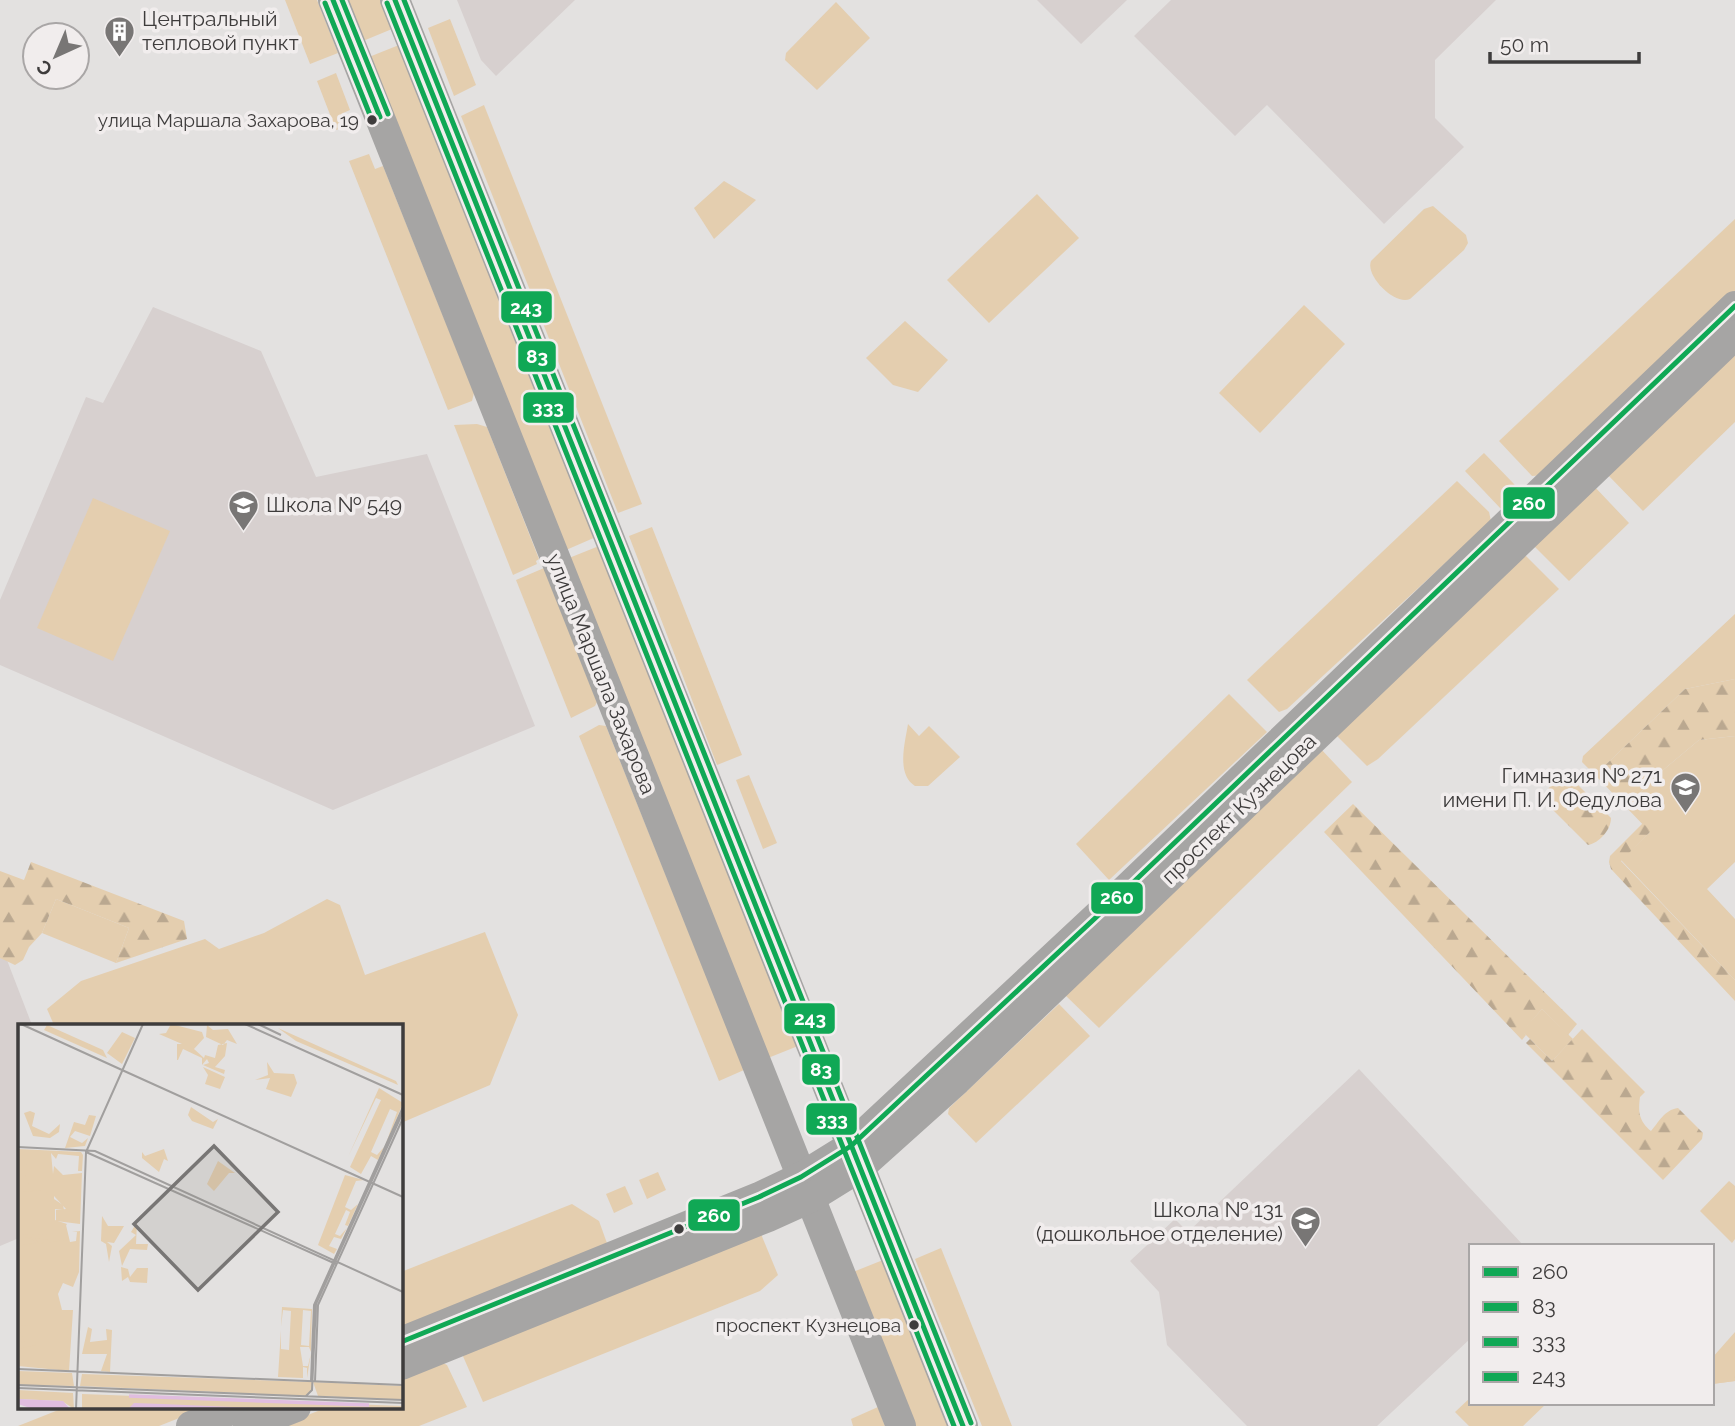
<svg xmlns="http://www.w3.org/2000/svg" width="1735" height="1426" viewBox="0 0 1735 1426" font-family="Raleway,sans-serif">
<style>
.built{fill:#d7d0cf}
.green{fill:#e4ceaf}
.forest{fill:url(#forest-firs)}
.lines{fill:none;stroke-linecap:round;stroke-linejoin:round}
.minor{stroke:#a6a5a4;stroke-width:30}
.bus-1-casing{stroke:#f1eded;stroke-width:10}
.bus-2-casing{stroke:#f1eded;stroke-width:10}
.bus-3-casing{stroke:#f1eded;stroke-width:10}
.bus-4-casing{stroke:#f1eded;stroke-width:10}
.bus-1{stroke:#10a855;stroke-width:5}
.bus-2{stroke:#10a855;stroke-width:5}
.bus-3{stroke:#10a855;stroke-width:5}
.bus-4{stroke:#10a855;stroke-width:5}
.bus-dot{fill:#3e3c3c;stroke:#f1eded;stroke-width:2.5}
.labels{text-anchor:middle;stroke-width:7;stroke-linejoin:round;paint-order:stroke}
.bus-label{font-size:19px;fill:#3e3c3c;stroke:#f1eded;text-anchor:end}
.poi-label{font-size:21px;fill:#3e3c3c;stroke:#f1eded;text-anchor:start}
.street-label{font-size:21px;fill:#3e3c3c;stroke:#f1eded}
.inset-river{fill:none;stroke:#e0bddf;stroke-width:3.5}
.inset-road{fill:none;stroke:#a19f9e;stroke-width:2}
.view{fill:#787675;fill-opacity:0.15;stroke:#787675;stroke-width:3.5}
.inset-edge{fill:none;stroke:#3e3c3c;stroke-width:3.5}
.line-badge{stroke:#f1eded;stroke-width:2.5}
.badge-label{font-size:19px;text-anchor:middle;font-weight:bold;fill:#fff}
</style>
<defs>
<pattern id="forest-firs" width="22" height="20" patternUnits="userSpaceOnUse" patternTransform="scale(1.75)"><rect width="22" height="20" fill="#e4ceaf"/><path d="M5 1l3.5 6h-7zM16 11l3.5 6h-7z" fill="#baa890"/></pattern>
</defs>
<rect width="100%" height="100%" fill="#e3e1e0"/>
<g class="built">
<polygon points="457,0 575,0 496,76 481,60"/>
<polygon points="1037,0 1127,0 1081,44"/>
<polygon points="1171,0 1496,0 1435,60 1435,118 1464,147 1384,224 1267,105 1235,136 1134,36"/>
<polygon points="153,307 261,351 316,477 427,454 535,726 333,810 0,665 0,600 86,397 103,403"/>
<polygon points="0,942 32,1025 19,1025 19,1238 0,1246"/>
<polygon points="1359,1069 1524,1246 1471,1246 1471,1338 1377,1426 1247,1426 1167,1345 1159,1292 1130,1261 1175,1219 1188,1232"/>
</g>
<g class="green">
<polygon points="285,0 317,0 338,53 310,64"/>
<polygon points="347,0 381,0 392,29 363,41"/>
<polygon points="836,2 870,38 817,90 785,60 786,53"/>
<polygon points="450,19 476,85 454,96 428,28"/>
<polygon points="399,45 596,537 566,550 369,57"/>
<polygon points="336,73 350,110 343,113 348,125 336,130 317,81"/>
<polygon points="484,105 642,504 618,513 461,116"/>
<polygon points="369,154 375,169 383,166 474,393 472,401 448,410 349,161"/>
<polygon points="724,181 756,200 714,239 694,208"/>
<polygon points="1037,194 1079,238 989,323 947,280"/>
<path d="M 1433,206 L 1466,235 L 1468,243 L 1464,250 L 1410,299 C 1395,306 1365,276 1371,261 L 1424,209 Z"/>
<polygon points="1735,219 1735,292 1544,475 1532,476 1499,441"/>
<polygon points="1304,305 1345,344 1260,433 1219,393"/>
<polygon points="905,321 948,360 918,392 893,385 866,358"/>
<polygon points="1735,349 1735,422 1643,511 1606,473"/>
<polygon points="477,424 487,427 539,559 536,561 537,564 513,575 454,425"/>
<polygon points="1484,453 1514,484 1520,494 1502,510 1465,471"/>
<polygon points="1457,481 1489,512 1491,521 1287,709 1279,712 1247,680"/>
<polygon points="1592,484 1629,523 1569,581 1530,542"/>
<polygon points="93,498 170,531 113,661 37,628"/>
<polygon points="652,527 742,755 717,765 629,536"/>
<polygon points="599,546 798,1046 768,1058 569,558"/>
<polygon points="1522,552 1559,589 1378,759 1367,766 1333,732"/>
<polygon points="544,568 597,702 595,706 571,718 516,580"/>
<polygon points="1735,614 1735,679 1685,689 1595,775 1582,762 1583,756"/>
<polygon points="1229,694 1267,732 1109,880 1076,844"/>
<path d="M 908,724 L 919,736 L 929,726 L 960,757 L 928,786 L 915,786 C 896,774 905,743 908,724 Z"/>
<polygon points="599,725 606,726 744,1070 719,1081 579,736"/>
<polygon points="1735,736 1735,862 1707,889 1735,919 1735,980 1621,860 1650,832 1626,807 1662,771 1699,740"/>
<polygon points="1320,748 1352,782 1099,1028 1063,993"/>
<polygon points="749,775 777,843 763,849 736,780"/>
<polygon points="56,899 129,928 116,963 42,933"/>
<polygon points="327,899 340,905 365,975 485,932 518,1015 490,1085 401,1123 401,1025 54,1025 47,1009 81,981 205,939 219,949 264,933"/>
<polygon points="1059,1004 1090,1036 976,1143 948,1114 949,1108"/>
<polygon points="1542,1009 1573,1039 1552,1061 1522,1031"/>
<polygon points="658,1172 666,1190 647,1199 639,1180"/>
<polygon points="1729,1181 1735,1186 1735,1239 1732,1243 1700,1211"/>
<polygon points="625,1186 633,1204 614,1213 606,1194"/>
<polygon points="572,1204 599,1221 608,1246 401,1329 401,1272"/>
<polygon points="761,1234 778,1275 760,1291 483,1402 462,1354"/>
<polygon points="941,1248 1012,1426 982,1426 915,1259"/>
<polygon points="883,1260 949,1426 914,1426 853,1272"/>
<polygon points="1735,1332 1735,1381 1712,1384 1712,1358"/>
<polygon points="441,1362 447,1365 467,1407 419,1426 280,1426 328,1407 401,1407 401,1378"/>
<polygon points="1471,1397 1471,1403 1547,1403 1523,1426 1469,1426 1455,1412"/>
<polygon points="66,1407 207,1407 159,1426 18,1426"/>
<polygon points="878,1407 885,1426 853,1426 851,1419"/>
</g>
<g class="forest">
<polygon points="1735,679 1735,736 1699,740 1662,771 1626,807 1595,775 1685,689"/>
<path d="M 1566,776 L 1572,779 L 1611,818 C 1611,830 1599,843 1588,845 L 1546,803 C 1542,791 1555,779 1566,776 Z"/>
<polygon points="1353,804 1577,1024 1568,1035 1542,1009 1523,1031 1526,1035 1522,1040 1324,832"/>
<polygon points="1643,823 1651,831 1621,861 1735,980 1735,1001 1611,869 1609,862 1610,856"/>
<polygon points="31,862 184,921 187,939 116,963 129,928 56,899 42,933 29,947 23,960 15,965 0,958 0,871 24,880"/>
<path d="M 1582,1029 L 1645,1092 L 1640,1097 C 1638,1112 1639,1121 1651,1131 C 1659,1122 1664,1110 1678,1108 L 1703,1133 L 1702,1139 L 1663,1180 L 1526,1043 L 1530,1039 L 1552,1061 Z"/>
<polygon points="1735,1367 1735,1381 1712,1384 1712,1370"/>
</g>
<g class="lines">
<g class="minor">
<polyline points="333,0 901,1426"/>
<polyline points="395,0 963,1426"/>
<polyline points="401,1342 759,1197 801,1177 851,1146 1120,895 1735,306"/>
<polyline points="401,1365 768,1217 810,1198 860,1167 957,1080 1735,335"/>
<polyline points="191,1426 239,1407"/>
<polyline points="248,1426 296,1407"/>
</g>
<defs>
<polyline id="bus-1" points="401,1342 759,1197 801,1177 851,1146 1120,895 1735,306"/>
<g id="bus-2">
<polyline points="333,0 380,117"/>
<polyline points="395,0 963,1426"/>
</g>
<g id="bus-3">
<polyline points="325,3 372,120"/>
<polyline points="387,3 954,1426"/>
</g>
<g id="bus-4">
<polyline points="342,0 388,114"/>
<polyline points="404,0 971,1423"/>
</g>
</defs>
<use href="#bus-1" class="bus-1-casing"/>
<use href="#bus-2" class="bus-2-casing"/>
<use href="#bus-3" class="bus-3-casing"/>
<use href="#bus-4" class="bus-4-casing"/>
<use href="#bus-1" class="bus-1"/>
<use href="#bus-2" class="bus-2"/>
<use href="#bus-3" class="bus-3"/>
<use href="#bus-4" class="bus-4"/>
</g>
<defs>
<symbol id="building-pin" viewBox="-11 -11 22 30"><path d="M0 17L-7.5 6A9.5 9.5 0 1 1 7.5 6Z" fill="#787675" stroke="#f1eded"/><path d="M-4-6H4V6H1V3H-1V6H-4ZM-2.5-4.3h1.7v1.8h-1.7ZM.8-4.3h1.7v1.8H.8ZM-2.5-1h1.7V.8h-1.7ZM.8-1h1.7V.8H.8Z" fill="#fff"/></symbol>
<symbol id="school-pin" viewBox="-11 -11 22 30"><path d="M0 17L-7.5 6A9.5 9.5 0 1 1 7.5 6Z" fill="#787675" stroke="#f1eded"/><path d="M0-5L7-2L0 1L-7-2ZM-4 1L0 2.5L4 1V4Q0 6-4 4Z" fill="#fff"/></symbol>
</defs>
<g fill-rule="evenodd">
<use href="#building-pin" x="102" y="14" width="35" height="47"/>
<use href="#school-pin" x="226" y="488" width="35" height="47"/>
<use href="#school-pin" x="1668" y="770" width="35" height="47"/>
<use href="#school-pin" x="1288" y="1204" width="35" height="47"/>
</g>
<g class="bus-dot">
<circle cx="372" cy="120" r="6"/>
<circle cx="679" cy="1229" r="6"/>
<circle cx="914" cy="1325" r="6"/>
</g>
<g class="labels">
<g class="bus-label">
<text x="359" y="127">улица Маршала Захарова, 19</text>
<text x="901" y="1332">проспект Кузнецова</text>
</g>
<g class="poi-label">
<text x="142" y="26">Центральный<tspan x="142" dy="24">тепловой пункт</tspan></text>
<text x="266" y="512">Школа № 549</text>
<text x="1662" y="783" text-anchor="end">Гимназия № 271<tspan x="1662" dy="24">имени П. И. Федулова</tspan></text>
<text x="1283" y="1217" text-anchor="end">Школа № 131<tspan x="1283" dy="24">(дошкольное отделение)</tspan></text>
</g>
<g class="street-label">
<text transform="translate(601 674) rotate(68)" y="7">улица Маршала Захарова</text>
<text transform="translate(1239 809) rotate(-44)" y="7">проспект Кузнецова</text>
</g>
</g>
<g transform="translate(18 1024)">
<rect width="385" height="385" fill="#e3e1e0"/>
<path d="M 153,0 L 184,8 L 186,14 L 176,25 L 186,34 L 187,31 L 197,34 L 200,21 L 209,19 L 207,32 L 197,43 L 207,46 L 206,50 L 185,41 L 191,39 L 189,35 L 184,41 L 184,34 L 165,25 L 160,36 L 159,36 L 159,20 L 164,20 L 141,10 L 148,9 ZM 29,1 L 85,26 L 89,34 L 26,6 ZM 189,1 L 195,6 L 210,5 L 219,20 L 209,16 L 205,21 L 188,13 ZM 260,4 L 378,57 L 380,61 L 278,17 ZM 104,8 L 117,14 L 104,40 L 89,29 ZM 249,38 L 256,49 L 276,50 L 279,59 L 273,73 L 248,65 L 252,54 L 237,56 L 250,51 ZM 185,43 L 207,53 L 202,65 L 187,60 L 190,51 ZM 361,64 L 385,79 L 367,122 L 379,88 L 372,85 L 353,128 L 359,131 L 366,123 L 360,136 L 353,132 L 343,150 L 332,143 L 363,76 L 358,74 L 330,133 ZM 173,83 L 195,98 L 200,95 L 195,105 L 174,97 L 170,91 ZM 12,87 L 17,89 L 14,102 L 31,110 L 42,100 L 41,108 L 32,114 L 15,112 L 6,89 ZM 71,91 L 78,92 L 72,112 L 57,107 L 52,113 L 64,119 L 70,114 L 67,122 L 47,124 L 56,98 L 67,101 ZM 0,125 L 63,128 L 65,131 L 64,147 L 60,147 L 61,132 L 40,130 L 38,135 L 33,129 L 35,150 L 36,142 L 45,151 L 64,149 L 62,200 L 38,197 L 38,186 L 48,185 L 36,172 L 36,199 L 48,201 L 52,218 L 58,217 L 59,208 L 54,208 L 62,207 L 61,248 L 55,263 L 45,259 L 40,270 L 44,286 L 55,286 L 51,347 L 0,342 ZM 146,125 L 150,137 L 146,135 L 141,148 L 124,134 L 124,128 L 127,132 ZM 200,137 L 217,149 L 211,149 L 196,167 L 189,160 ZM 327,151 L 346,156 L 338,157 L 327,183 L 333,186 L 340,180 L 330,202 L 327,201 L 332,188 L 328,186 L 317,210 L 322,212 L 329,204 L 323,215 L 316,213 L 311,222 L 319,225 L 316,230 L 300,221 ZM 84,192 L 90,202 L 106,202 L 96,219 L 89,218 L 94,222 L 91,238 L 88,220 L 83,217 ZM 119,198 L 118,220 L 130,220 L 129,226 L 112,225 L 104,242 L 101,227 L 118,211 L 113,208 ZM 103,243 L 110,245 L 112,253 L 119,244 L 130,244 L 129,259 L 112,258 L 110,253 L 104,257 ZM 264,283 L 294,285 L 293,328 L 291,323 L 282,323 L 285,342 L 290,342 L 293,329 L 289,354 L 289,344 L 285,343 L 285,354 L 260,353 L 263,306 L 263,325 L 271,326 L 273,287 L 265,286 L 263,303 ZM 285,286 L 293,287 L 291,322 L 283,321 ZM 70,303 L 74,305 L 72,318 L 89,316 L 88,305 L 94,306 L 92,348 L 83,347 L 89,330 L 64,330 ZM 0,347 L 54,349 L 56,362 L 0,361 ZM 64,350 L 294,358 L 294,367 L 288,372 L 62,362 ZM 295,358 L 385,362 L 385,376 L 300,372 ZM 0,366 L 55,369 L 56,385 L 44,377 L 0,375 ZM 64,370 L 385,382 L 385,385 L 64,385 Z" fill="#e4ceaf" fill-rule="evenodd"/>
<path d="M 0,134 L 13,143 L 16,155 L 10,149 L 7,151 L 11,160 L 1,161 L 6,168 L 23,166 L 23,158 L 30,171 L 45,181 L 46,186 L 37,185 L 37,196 L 49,200 L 43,209 L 49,216 L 0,222 L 22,218 L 6,213 L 30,216 L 30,210 L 0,211 ZM 11,301 L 18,321 L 0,325 L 1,317 L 7,319 L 0,302 Z" fill="#e4ceaf"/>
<path d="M 0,375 L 45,377 L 52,385 L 15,385 L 0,380 ZM 116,379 L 144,380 L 258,385 L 110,385 Z" fill="#e0bddf"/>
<path class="inset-river" d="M 111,372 L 351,381"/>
<path class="inset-road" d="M 3,0 L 104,46M 227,0 L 385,71M 240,0 L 263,11M 104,46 L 385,173M 0,123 L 77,127 L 385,268M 68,128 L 318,240M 0,345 L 385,361M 293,357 L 296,281 L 385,83M 297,357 L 300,281 L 385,94M 0,361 L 385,376M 0,364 L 385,379M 288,372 L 294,366 L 298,280 L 385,88M 58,385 L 68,128 L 125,0"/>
<path class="view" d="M 196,122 L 260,188 L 180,266 L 116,200 Z"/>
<rect width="385" height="385" class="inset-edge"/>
</g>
<g class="line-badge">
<rect x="500" y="290" width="53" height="34" rx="7" fill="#10a855"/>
<rect x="517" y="340" width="40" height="33" rx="7" fill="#10a855"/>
<rect x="522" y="391" width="53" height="33" rx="7" fill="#10a855"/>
<rect x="1502" y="486" width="54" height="34" rx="7" fill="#10a855"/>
<rect x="1090" y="881" width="54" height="34" rx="7" fill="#10a855"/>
<rect x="783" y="1002" width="53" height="33" rx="7" fill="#10a855"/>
<rect x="801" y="1053" width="40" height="33" rx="7" fill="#10a855"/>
<rect x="805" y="1102" width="53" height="34" rx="7" fill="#10a855"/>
<rect x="687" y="1198" width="54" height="34" rx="7" fill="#10a855"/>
</g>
<g class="badge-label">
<text x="526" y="314">243</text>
<text x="537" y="363">83</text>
<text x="548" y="414">333</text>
<text x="1529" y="510">260</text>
<text x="1117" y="904">260</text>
<text x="810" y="1025">243</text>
<text x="821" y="1076">83</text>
<text x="832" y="1126">333</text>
<text x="714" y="1222">260</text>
</g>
<rect x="1469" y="1244" width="245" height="161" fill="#f1eded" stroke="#a9a6a6" stroke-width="2"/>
<rect x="1483" y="1267" width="35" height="10" fill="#10a855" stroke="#a9a6a6" stroke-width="2"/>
<text x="1532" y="1279" font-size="21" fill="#3e3c3c">260</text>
<rect x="1483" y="1302" width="35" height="10" fill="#10a855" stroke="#a9a6a6" stroke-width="2"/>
<text x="1532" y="1314" font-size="21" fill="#3e3c3c">83</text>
<rect x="1483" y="1337" width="35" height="10" fill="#10a855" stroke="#a9a6a6" stroke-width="2"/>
<text x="1532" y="1349" font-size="21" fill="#3e3c3c">333</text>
<rect x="1483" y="1372" width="35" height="10" fill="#10a855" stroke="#a9a6a6" stroke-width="2"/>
<text x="1532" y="1384" font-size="21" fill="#3e3c3c">243</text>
<g transform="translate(56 56) rotate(224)"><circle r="33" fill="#f1eded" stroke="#a9a6a6" stroke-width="2"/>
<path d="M0-5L12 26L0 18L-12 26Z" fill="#787675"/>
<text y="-10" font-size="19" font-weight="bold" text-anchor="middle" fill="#3e3c3c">С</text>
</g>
<path d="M1490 52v10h149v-10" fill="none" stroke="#3e3c3c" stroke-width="3.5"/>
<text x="1500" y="52" font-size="21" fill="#3e3c3c" stroke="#f1eded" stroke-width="5" paint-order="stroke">50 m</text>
</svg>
